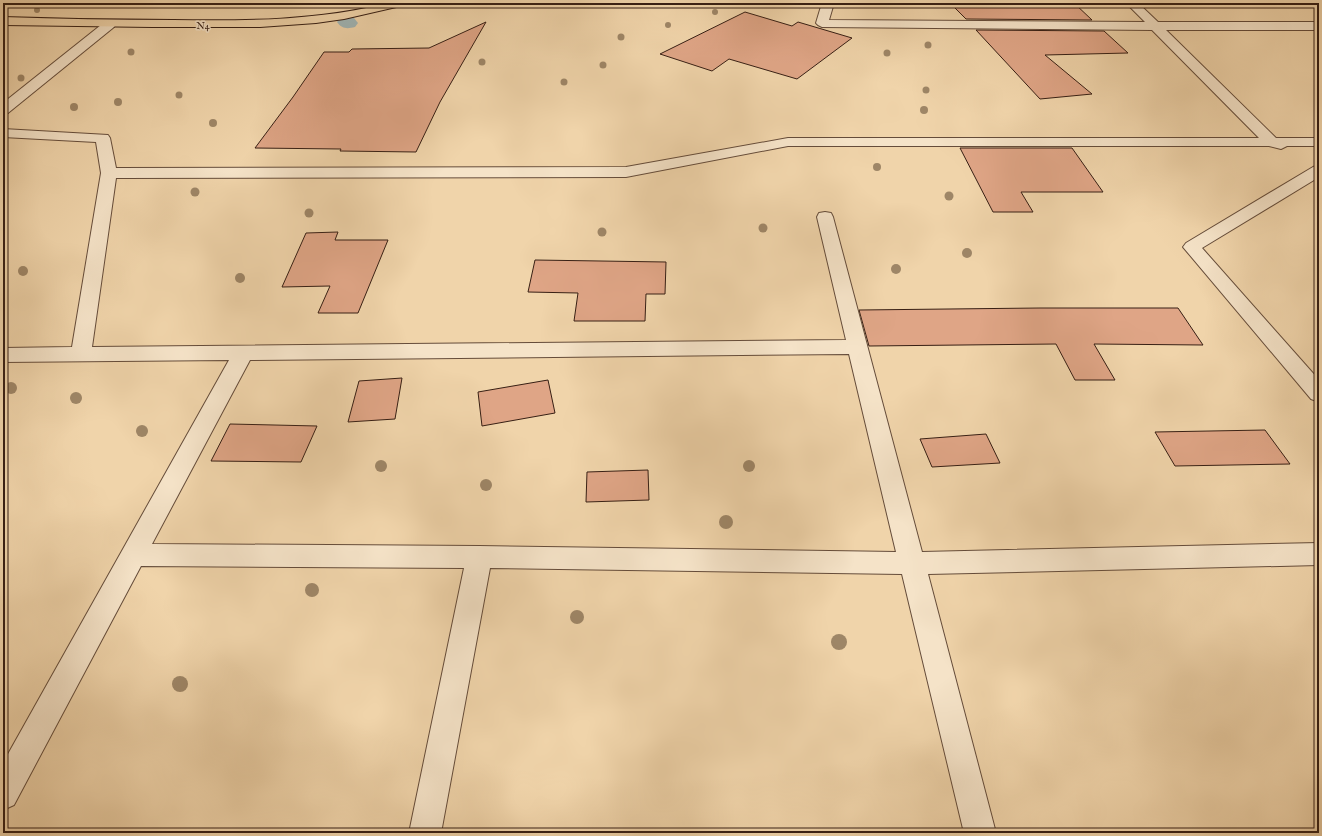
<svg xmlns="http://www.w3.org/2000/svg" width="1322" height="836" viewBox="0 0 1322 836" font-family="'IM FELL English',serif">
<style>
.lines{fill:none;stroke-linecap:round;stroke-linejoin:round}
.canal{fill:#a0b5b5;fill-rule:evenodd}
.building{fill:#dfa586;stroke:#371f14}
.minor-casing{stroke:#654c3a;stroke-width:2}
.major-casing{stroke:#371f14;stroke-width:2}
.minor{fill:#f5e3c8;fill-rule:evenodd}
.major{fill:#f0d4aa;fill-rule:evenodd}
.tree{fill:#9e8667}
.labels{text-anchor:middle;stroke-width:3;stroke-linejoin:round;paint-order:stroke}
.far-street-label{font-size:10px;fill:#371f14;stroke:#f5e3c8}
</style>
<rect width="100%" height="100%" fill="#f0d4aa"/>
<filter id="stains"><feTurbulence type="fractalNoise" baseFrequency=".005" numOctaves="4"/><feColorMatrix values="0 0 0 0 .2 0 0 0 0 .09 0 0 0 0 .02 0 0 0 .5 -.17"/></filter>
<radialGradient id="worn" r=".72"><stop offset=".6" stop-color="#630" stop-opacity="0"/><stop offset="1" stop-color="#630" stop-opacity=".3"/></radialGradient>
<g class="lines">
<path class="canal" d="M 347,16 L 354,18 L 358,23 L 355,27 C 347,29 342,29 337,22 L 340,18 Z"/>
</g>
<g class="building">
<polygon points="950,3 1074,3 1092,20 966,19"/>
<polygon points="745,12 792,26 798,22 852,38 797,79 729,59 712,71 660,54"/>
<polygon points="486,22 440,102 416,152 340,151 341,149 255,148 293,97 324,52 349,52 352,49 429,48"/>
<polygon points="976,30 1104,31 1128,53 1045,55 1092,94 1040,99"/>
<polygon points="960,148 1072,148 1103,192 1021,192 1033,212 993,212"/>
<polygon points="338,232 335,240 388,240 358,313 318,313 330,286 282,287 306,233"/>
<polygon points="535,260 666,262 665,294 646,294 645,321 574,321 578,293 528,292"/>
<polygon points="1040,308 1178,308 1203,345 1094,344 1115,380 1075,380 1056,344 869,346 859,310"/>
<polygon points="402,378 395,419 348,422 359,381"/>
<polygon points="548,380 555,413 482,426 478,392"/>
<polygon points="230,424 317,426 301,462 211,461"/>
<polygon points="1265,430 1290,464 1175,466 1155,432"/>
<polygon points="986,434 1000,463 932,467 920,439"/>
<polygon points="648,470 649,500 586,502 587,472"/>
</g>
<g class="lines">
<defs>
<g id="minor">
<path d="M 822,3 L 834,3 L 829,20 L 1145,22 L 1126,3 L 1138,3 L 1158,22 L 1319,22 L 1319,30 L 1166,30 L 1276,138 L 1319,138 L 1319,146 L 1287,146 L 1281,149 L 1269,146 L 788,146 L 626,177 L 116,178 L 92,347 L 846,340 L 817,217 L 819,213 L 825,212 L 831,213 L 833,217 L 922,552 L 1319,543 L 1319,565 L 928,574 L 996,833 L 964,833 L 902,574 L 490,568 L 441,833 L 409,833 L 464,568 L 141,566 L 14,805 L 3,810 L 3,763 L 229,360 L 3,362 L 3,348 L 72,347 L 101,173 L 96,142 L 3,137 L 3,129 L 108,135 L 110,138 L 116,168 L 626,167 L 788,138 L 1259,138 L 1152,30 L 822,27 L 818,25 L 816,23 ZM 849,354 L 896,552 L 479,546 L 152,544 L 250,360 Z"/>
<polygon points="110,20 114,21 116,24 114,27 8,113 3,114 3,103 106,21"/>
<polygon points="1319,165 1319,177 1202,248 1319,380 1319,402 1311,399 1183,247 1186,243 1313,167"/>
</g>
<path id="major" d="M 388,3 L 407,3 L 405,5 L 344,19 L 316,23 L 260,27 L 152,27 L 3,25 L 3,17 C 60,19 116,20 173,20 C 245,21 317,21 388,3 Z"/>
</defs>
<use href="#minor" class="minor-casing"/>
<use href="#major" class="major-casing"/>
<use href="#minor" class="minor"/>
<use href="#major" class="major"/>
</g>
<g class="tree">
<circle cx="37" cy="10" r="3"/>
<circle cx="715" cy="12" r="3"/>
<circle cx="668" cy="25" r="3"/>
<circle cx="621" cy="37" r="3.5"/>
<circle cx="928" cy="45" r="3.5"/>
<circle cx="131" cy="52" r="3.5"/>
<circle cx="887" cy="53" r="3.5"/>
<circle cx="482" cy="62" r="3.5"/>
<circle cx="603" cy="65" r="3.5"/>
<circle cx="21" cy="78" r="3.5"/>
<circle cx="564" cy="82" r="3.5"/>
<circle cx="926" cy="90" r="3.5"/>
<circle cx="179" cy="95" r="3.5"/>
<circle cx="118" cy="102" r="4"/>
<circle cx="74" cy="107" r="4"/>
<circle cx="924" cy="110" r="4"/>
<circle cx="213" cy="123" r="4"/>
<circle cx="877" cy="167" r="4"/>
<circle cx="195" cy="192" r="4.5"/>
<circle cx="949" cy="196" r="4.5"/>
<circle cx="309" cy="213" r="4.5"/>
<circle cx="763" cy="228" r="4.5"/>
<circle cx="602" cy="232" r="4.5"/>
<circle cx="967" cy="253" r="5"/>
<circle cx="896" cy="269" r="5"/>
<circle cx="23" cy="271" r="5"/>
<circle cx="240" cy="278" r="5"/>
<circle cx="11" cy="388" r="6"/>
<circle cx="76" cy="398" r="6"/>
<circle cx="142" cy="431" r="6"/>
<circle cx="381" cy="466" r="6"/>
<circle cx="749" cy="466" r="6"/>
<circle cx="486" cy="485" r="6"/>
<circle cx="726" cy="522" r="7"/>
<circle cx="312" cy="590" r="7"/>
<circle cx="577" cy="617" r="7"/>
<circle cx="839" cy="642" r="8"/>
<circle cx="180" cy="684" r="8"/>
</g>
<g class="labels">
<g class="far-street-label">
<text transform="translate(203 25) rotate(1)" y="4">N4</text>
</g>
</g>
<rect width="1322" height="836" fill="none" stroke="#f0d4aa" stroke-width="16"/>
<rect x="4" y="4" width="1314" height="828" fill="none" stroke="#371f14" stroke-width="2"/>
<rect x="8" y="8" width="1306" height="820" fill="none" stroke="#371f14"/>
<rect width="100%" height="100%" filter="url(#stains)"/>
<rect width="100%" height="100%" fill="url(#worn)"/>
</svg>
